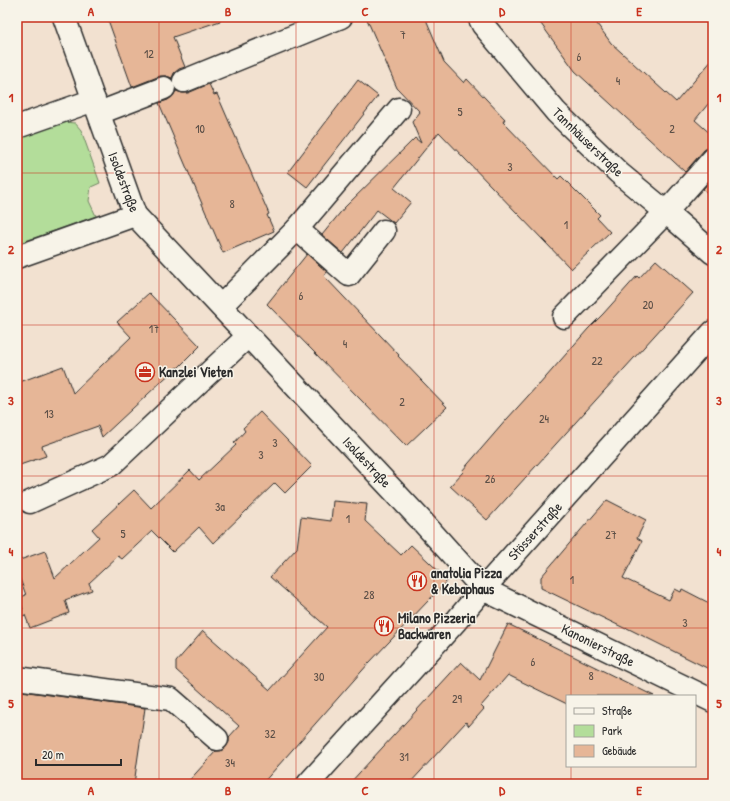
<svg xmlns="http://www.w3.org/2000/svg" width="730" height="801" viewBox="0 0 730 801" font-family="'Patrick Hand',sans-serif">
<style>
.green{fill:#b3dd9a;stroke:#6f8462}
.building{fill:#e6b697;stroke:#2b2b2b}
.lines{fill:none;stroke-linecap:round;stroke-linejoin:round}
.minor-casing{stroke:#2b2b2b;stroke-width:25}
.minor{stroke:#f7f3e8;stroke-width:22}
.grid{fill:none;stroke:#c8321e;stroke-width:1;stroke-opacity:0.55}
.labels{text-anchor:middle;stroke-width:3;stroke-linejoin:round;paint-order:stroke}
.number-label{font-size:12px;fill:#5a4e46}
.street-label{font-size:14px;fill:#2b2b2b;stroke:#f7f3e8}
.poi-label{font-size:14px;font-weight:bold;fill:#2b2b2b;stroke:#f7f3e8;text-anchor:start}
.neatline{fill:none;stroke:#c8321e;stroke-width:1.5}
.grid-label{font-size:13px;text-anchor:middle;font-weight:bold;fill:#c8321e}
</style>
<rect width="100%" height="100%" fill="#f2e1d0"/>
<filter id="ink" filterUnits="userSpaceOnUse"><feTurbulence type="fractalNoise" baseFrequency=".025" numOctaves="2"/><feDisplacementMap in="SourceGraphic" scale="8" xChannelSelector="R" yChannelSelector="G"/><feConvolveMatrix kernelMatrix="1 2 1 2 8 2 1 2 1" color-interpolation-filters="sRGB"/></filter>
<g filter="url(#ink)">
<polygon class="green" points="64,122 75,123 81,130 100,183 91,187 89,201 96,216 17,244 17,139"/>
<g class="building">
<polygon points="107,17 219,17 220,21 173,37 185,67 179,69 174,73 172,78 166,76 160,76 132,87"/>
<polygon points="366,17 425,17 444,62 464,83 467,79 505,119 503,122 558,179 561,176 600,215 597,218 610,232 571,269 439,132 394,188 411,202 394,223 377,210 343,253 322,235 344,208 415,138 421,143 412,122 420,112 397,88"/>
<polygon points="536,17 592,17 611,43 676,102 713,59 713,98 695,120 713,136 713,147 709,147 704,150 685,172 575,71"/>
<polygon points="358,80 378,96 307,187 288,172"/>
<polygon points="209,84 214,95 217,94 269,214 267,215 274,231 223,253 159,103 168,100 173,96 176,91 182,93 188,93"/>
<polygon points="713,178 713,198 703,189"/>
<polygon points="307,254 327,272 324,276 399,355 398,356 447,407 406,446 267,304"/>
<polygon points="656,260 693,293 487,520 450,486 463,472 462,471 507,419 538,385 539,385 588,329 603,314 637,276 639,278"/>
<polygon points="149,293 200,346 178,368 177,367 102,437 98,426 42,446 46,456 17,466 17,383 63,366 73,393 131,337 117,322"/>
<polygon points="260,412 312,466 285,493 275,483 213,543 199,527 173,552 152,531 122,559 118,556 89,583 92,590 65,600 69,613 30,628 25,615 17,618 17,614 23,609 19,598 26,595 17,571 17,561 45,551 55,578 99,537 92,529 134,490 151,508 190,470 199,480 236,445 234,443 245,431 243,428"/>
<polygon points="607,500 646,520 637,538 642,541 623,578 669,600 675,589 681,592 682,589 713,605 713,671 627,628 626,629 541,588 541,577 580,531"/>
<polygon points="333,501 367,504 365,521 401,555 411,545 448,580 369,663 262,784 186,784 216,751 221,751 226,747 229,742 229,737 239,726 176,670 176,662 203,631 270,690 327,627 270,577 297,548 301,517 331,521"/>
<polygon points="508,624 654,696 567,696 567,704 508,675 481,706 484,709 469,726 466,722 409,784 349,784 461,662 480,680"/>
<polygon points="21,691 145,708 134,784 17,784 17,722"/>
</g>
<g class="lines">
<defs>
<g id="minor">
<polyline points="64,17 135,215 420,519 483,589 713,701"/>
<polyline points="479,17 483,25 556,112 619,173 666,212 713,253"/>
<polyline points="184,81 341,17"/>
<polyline points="99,113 164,88"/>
<polyline points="17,127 94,100"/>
<polyline points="297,229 349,275 384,231"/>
<polyline points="17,257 135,215"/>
<polyline points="221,306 297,229 399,109"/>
<polyline points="564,317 666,212 713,159"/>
<polyline points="30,502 111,465 248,336"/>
<polyline points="17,678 171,699 217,739"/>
<polyline points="308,784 456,621 483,589 713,332"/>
</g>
</defs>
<use href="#minor" class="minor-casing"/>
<use href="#minor" class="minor"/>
</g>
</g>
<path class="grid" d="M 159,17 L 159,784M 296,17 L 296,784M 434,17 L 434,784M 571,17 L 571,696M 17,173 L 713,173M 17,325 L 713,325M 17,476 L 713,476M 17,628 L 713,628M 571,766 L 571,784"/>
<defs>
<symbol id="office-ring" viewBox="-11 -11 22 22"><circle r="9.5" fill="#f7f3e8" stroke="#c8321e" stroke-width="1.5"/><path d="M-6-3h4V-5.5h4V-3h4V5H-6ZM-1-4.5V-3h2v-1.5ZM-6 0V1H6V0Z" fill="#c8321e"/></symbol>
<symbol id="restaurant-ring" viewBox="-11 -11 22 22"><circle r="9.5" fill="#f7f3e8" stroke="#c8321e" stroke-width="1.5"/><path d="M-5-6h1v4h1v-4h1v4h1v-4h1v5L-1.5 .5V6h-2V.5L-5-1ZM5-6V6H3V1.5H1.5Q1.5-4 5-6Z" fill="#c8321e"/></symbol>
</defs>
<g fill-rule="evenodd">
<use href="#office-ring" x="134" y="361" width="22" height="22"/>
<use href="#restaurant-ring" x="406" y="570" width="22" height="22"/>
<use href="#restaurant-ring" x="373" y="615" width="22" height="22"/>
</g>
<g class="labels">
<g class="number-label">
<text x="403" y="39">7</text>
<text x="149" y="58">12</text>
<text x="579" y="61">6</text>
<text x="618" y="85">4</text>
<text x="460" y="116">5</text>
<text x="200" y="133">10</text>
<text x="672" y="133">2</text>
<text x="510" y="171">3</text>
<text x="232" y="208">8</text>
<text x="566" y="229">1</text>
<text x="301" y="300">6</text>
<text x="648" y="309">20</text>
<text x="154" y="333">17</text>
<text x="345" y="348">4</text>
<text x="597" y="365">22</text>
<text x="402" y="406">2</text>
<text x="49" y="418">13</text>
<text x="544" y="423">24</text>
<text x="275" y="447">3</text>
<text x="261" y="459">3</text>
<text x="490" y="483">26</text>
<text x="220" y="511">3a</text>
<text x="348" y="523">1</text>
<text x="123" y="538">5</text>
<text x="611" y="539">27</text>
<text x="572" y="584">1</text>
<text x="369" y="599">28</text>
<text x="685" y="627">3</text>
<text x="533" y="666">6</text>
<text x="591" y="680">8</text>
<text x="319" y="681">30</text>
<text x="457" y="703">29</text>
<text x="270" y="738">32</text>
<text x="404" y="761">31</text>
<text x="230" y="767">34</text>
</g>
<g class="street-label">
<text transform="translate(588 142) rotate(44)" y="5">Tannhäuserstraße</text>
<text transform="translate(124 182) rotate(69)" y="5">Isoldestraße</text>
<text transform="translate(367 462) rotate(47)" y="5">Isoldestraße</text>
<text transform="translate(535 531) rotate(-48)" y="5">Stösserstraße</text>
<text transform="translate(598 645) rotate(26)" y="5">Kanonierstraße</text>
</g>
<g class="poi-label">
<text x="159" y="377">Kanzlei Vieten</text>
<text x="431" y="578">anatolia Pizza<tspan x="431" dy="16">&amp; Kebaphaus</tspan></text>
<text x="398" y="623">Milano Pizzeria<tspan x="398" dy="16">Backwaren</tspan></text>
</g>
</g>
<rect width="730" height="801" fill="none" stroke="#f7f3e8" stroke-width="44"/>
<rect x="566" y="695" width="130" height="72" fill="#f7f3e8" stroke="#a5a39c"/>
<rect x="574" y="708" width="20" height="6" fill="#f7f3e8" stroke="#a5a39c"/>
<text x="602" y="715" font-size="12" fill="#2b2b2b">Straße</text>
<rect x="574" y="725" width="20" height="12" fill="#b3dd9a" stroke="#a5a39c"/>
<text x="602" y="735" font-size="12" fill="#2b2b2b">Park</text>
<rect x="574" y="745" width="20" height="12" fill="#e6b697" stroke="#a5a39c"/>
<text x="602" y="755" font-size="12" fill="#2b2b2b">Gebäude</text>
<path d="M36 759v6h85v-6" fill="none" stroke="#2b2b2b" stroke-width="2"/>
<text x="42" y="759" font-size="12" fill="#2b2b2b" stroke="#f7f3e8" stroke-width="3" paint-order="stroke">20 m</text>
<rect x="22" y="22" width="686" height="757" class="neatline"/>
<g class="grid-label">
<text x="91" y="16">A</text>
<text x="228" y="16">B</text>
<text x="365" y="16">C</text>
<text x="502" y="16">D</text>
<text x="639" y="16">E</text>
<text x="11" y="102">1</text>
<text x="719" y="102">1</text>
<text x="11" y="254">2</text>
<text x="719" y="254">2</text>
<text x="11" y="405">3</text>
<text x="719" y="405">3</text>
<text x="11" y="556">4</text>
<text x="719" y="556">4</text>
<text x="11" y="708">5</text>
<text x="719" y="708">5</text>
<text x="91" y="795">A</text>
<text x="228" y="795">B</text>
<text x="365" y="795">C</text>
<text x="502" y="795">D</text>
<text x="639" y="795">E</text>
</g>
</svg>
